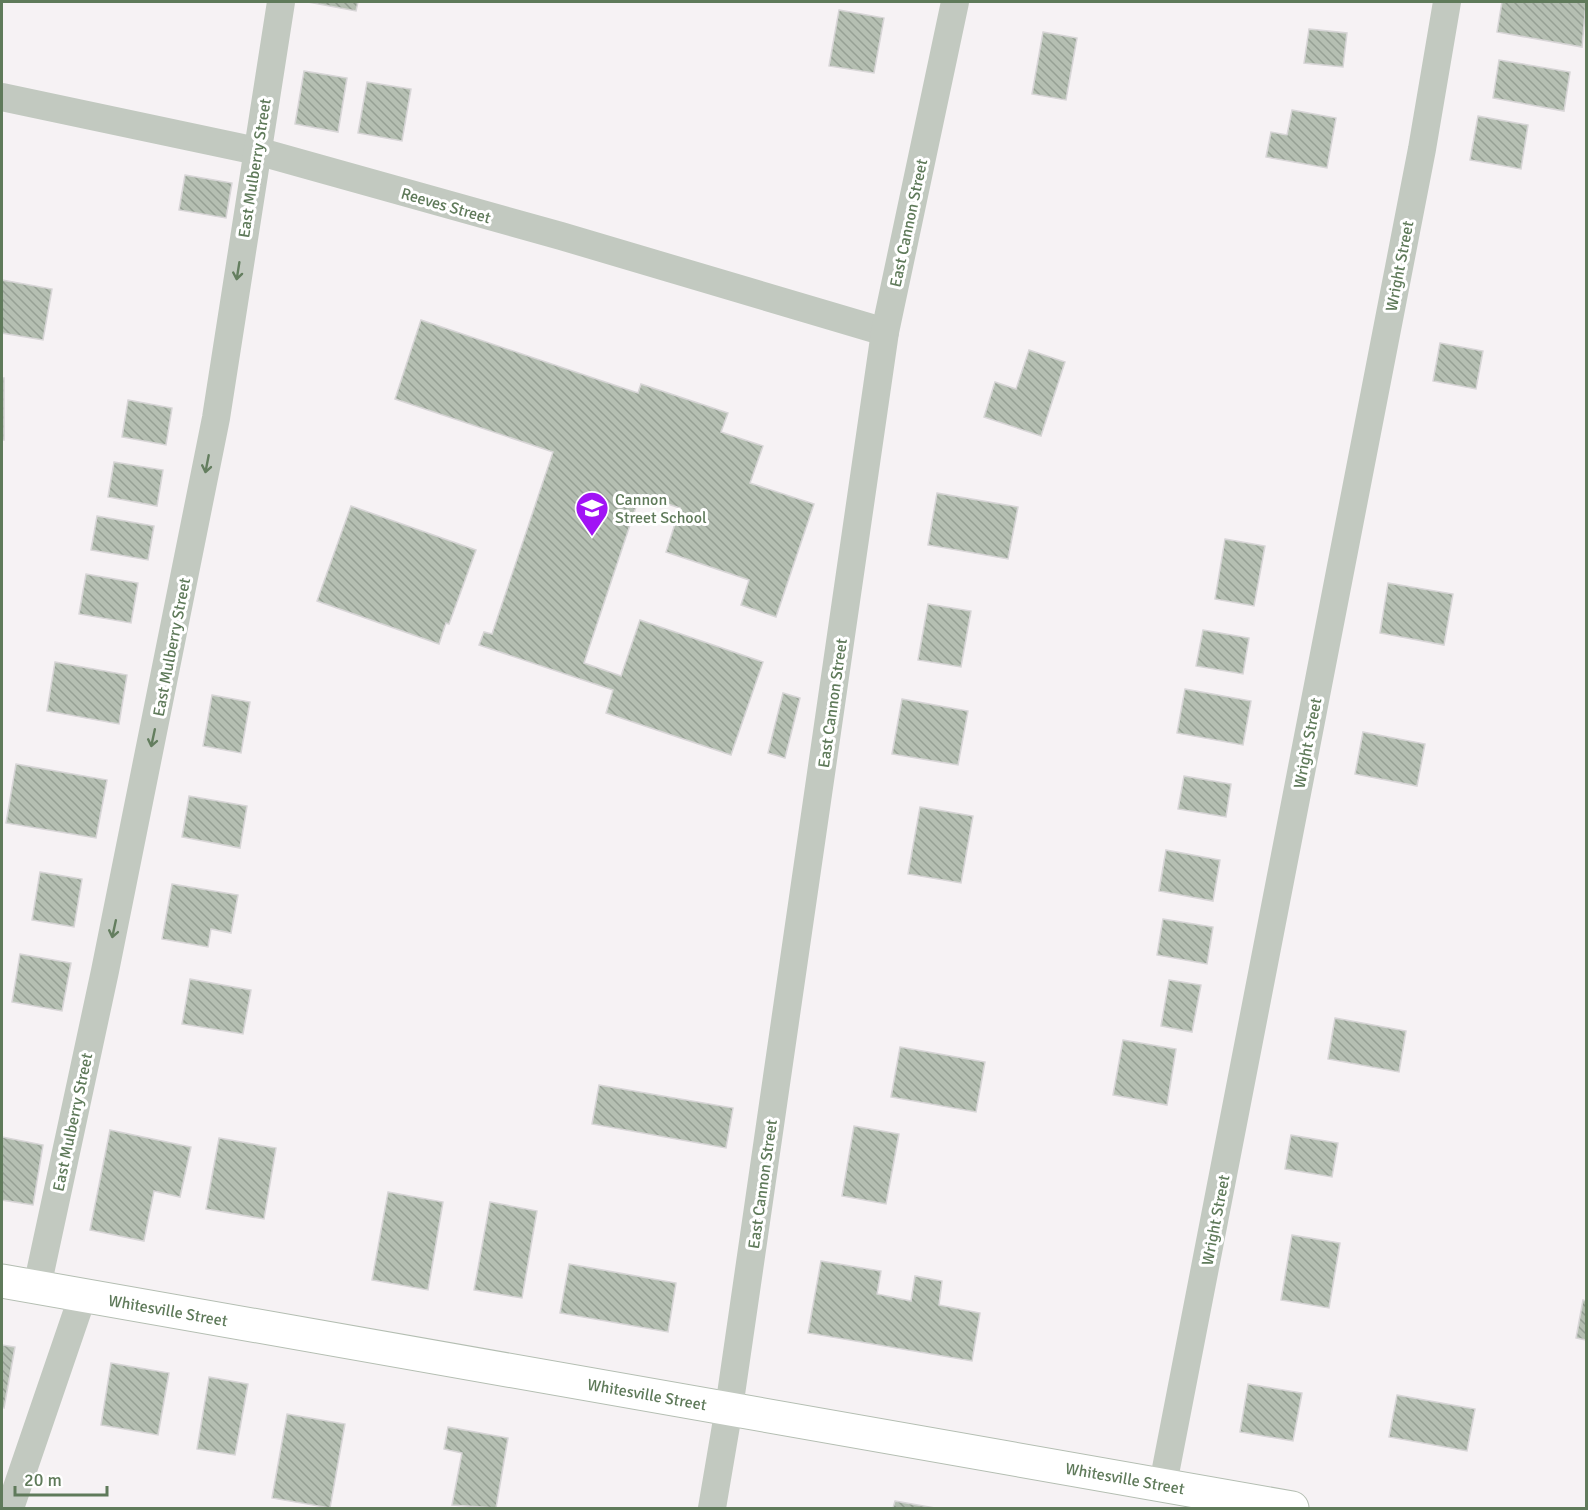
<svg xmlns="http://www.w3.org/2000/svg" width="1588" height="1510" viewBox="0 0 1588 1510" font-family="Signika,sans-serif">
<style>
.building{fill:url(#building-back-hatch);stroke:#d7d5d6;stroke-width:1.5}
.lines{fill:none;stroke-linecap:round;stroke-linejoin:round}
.secondary-casing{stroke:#b4beb2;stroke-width:35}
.minor{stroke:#c2c9c0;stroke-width:28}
.secondary{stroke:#fff;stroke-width:33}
.oneway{stroke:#647e5f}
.labels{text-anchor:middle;stroke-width:6;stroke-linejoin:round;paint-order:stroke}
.street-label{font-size:16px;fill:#5f7a5a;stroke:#fff}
.poi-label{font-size:16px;fill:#5f7a5a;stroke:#fff;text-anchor:start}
</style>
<defs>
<pattern id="building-back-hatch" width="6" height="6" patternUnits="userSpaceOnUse" patternTransform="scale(1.5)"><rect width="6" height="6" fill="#b5bfb2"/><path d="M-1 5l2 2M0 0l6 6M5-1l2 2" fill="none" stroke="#96a094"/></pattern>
</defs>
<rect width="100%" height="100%" fill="#f6f2f4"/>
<g class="building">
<polygon points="308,2 358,2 356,11"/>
<polygon points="1502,2 1586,2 1582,47 1497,32"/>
<polygon points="839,10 884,18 874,73 829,66"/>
<polygon points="1309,29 1347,33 1343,67 1304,63"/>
<polygon points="1043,32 1077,38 1066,100 1032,94"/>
<polygon points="1499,60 1570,72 1564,111 1493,98"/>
<polygon points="304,71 347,78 338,132 295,124"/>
<polygon points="367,82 411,89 402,141 358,133"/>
<polygon points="1292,110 1336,118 1327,168 1266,157 1271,132 1287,135"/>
<polygon points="1478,116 1528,125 1521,169 1470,160"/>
<polygon points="185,175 232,183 226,218 179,210"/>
<polygon points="2,280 52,289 43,340 2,333"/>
<polygon points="421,320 638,393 641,384 728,413 721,432 763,446 750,483 814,504 776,617 741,605 749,580 666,552 680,508 640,495 584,663 621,676 640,620 763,662 731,755 606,713 613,690 479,645 484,632 492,634 553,452 395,399"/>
<polygon points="1440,343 1483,351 1476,389 1433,381"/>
<polygon points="1029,350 1065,362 1041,436 984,417 995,382 1016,389"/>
<rect x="2" y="378" width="2" height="62"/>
<polygon points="128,400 172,408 166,445 122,437"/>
<polygon points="114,462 163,470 157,506 108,497"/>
<polygon points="937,493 1018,507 1008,559 928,545"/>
<polygon points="351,506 476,550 449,624 446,623 439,644 317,601"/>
<polygon points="97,516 154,526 148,560 91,550"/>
<polygon points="1225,539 1265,546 1254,606 1215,599"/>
<polygon points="86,574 138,583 131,623 79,614"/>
<polygon points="1388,583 1453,594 1444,645 1380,633"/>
<polygon points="928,604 971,611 961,667 918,660"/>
<polygon points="1203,630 1249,638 1243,674 1196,666"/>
<polygon points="55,662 127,675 119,724 47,711"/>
<polygon points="1185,689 1251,701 1243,745 1177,733"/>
<polygon points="783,693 800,698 785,758 768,753"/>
<polygon points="212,695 250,702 241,753 203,746"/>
<polygon points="902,699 968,711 958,765 892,754"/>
<polygon points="1363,732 1425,744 1417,786 1355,774"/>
<polygon points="16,764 107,780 96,838 6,823"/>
<polygon points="1184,776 1231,784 1226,817 1178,809"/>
<polygon points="189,796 247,806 240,848 182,837"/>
<polygon points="920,807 973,816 961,883 908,874"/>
<polygon points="1166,850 1220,860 1213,901 1159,891"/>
<polygon points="40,872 82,879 74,927 32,920"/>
<polygon points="172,884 238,895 231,933 211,929 208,947 162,939"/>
<polygon points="1163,919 1213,927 1207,964 1157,955"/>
<polygon points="20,954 71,963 62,1011 12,1002"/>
<polygon points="190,979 251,990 243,1034 182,1024"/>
<polygon points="1169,980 1201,985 1192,1032 1161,1026"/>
<polygon points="1335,1018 1406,1031 1399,1072 1328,1059"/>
<polygon points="1123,1040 1176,1049 1167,1105 1113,1095"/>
<polygon points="900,1047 985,1062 976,1112 891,1097"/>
<polygon points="599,1085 733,1108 726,1148 592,1124"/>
<polygon points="854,1126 899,1134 886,1204 842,1196"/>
<polygon points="110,1130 191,1147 180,1197 154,1191 144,1241 90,1230"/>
<polygon points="1291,1135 1338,1143 1332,1177 1285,1169"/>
<polygon points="2,1137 43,1145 33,1205 2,1200"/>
<polygon points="219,1138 276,1148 264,1219 206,1209"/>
<polygon points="388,1192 443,1202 428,1290 372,1280"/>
<polygon points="490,1202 537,1211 522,1298 474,1290"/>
<polygon points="1292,1235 1340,1243 1329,1308 1281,1300"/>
<polygon points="821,1261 881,1271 877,1294 911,1301 915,1276 942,1281 939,1305 980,1313 972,1361 808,1333"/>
<polygon points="569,1264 676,1283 668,1332 560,1313"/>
<polygon points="1583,1300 1586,1301 1586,1340 1576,1338"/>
<polygon points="2,1345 15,1347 4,1408 2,1407"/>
<polygon points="111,1363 169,1373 158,1435 101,1425"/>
<polygon points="209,1377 248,1384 235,1455 197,1449"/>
<polygon points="1248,1384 1302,1393 1293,1441 1240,1432"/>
<polygon points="1397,1395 1475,1409 1467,1451 1389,1437"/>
<polygon points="287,1414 345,1424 330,1508 272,1498"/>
<polygon points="448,1427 508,1438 496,1508 452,1505 462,1453 444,1449"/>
<polygon points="895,1501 935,1508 893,1508"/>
</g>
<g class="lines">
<defs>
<polyline id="secondary" points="2,1281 1292,1508"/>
</defs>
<use href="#secondary" class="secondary-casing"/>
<g class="minor">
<polyline points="2,97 257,151 561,236 885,332"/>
<polyline points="37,1287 105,971 216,418 281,2"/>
<polyline points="1163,1484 1422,149 1447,2"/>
<polyline points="10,1508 83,1295"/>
<polyline points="712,1508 729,1408 885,332 955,2"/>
</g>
<use href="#secondary" class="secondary"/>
</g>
<defs><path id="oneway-shaft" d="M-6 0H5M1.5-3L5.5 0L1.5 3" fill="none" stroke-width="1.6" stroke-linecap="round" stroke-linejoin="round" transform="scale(1.5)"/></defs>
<g class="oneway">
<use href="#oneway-shaft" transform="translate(238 271) rotate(99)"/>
<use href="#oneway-shaft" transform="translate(207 464) rotate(101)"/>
<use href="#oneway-shaft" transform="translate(153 738) rotate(102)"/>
<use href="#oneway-shaft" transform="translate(114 929) rotate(102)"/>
</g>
<defs>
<symbol id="school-pin" viewBox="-11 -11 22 30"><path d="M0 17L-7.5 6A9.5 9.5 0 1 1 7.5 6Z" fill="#a113f5" stroke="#fff"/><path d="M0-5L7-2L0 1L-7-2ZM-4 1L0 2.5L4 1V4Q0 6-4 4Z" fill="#fff"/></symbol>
</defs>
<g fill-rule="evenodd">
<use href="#school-pin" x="573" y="489" width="38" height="52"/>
</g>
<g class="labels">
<g class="street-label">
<text transform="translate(254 168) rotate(-81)" y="6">East Mulberry Street</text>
<text transform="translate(446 205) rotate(16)" y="6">Reeves Street</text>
<text transform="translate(908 223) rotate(-78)" y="6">East Cannon Street</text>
<text transform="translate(1399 266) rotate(-79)" y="6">Wright Street</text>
<text transform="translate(171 647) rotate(-79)" y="6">East Mulberry Street</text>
<text transform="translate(832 703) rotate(-82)" y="6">East Cannon Street</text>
<text transform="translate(1307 743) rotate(-79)" y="6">Wright Street</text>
<text transform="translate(72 1122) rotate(-78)" y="6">East Mulberry Street</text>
<text transform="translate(762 1184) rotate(-82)" y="6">East Cannon Street</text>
<text transform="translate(1215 1220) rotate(-79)" y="6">Wright Street</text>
<text transform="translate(168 1310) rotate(10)" y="6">Whitesville Street</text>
<text transform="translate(647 1394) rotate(10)" y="6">Whitesville Street</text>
<text transform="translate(1125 1478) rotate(10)" y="6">Whitesville Street</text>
</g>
<g class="poi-label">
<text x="615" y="505">Cannon<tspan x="615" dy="18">Street School</tspan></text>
</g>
</g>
<rect width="1588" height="1510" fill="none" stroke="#5f7a5a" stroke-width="6"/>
<path d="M15 1486v9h92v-9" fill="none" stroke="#5f7a5a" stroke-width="3"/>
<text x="24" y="1486" font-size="18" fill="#5f7a5a" stroke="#ffffff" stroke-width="4.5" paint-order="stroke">20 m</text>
</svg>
